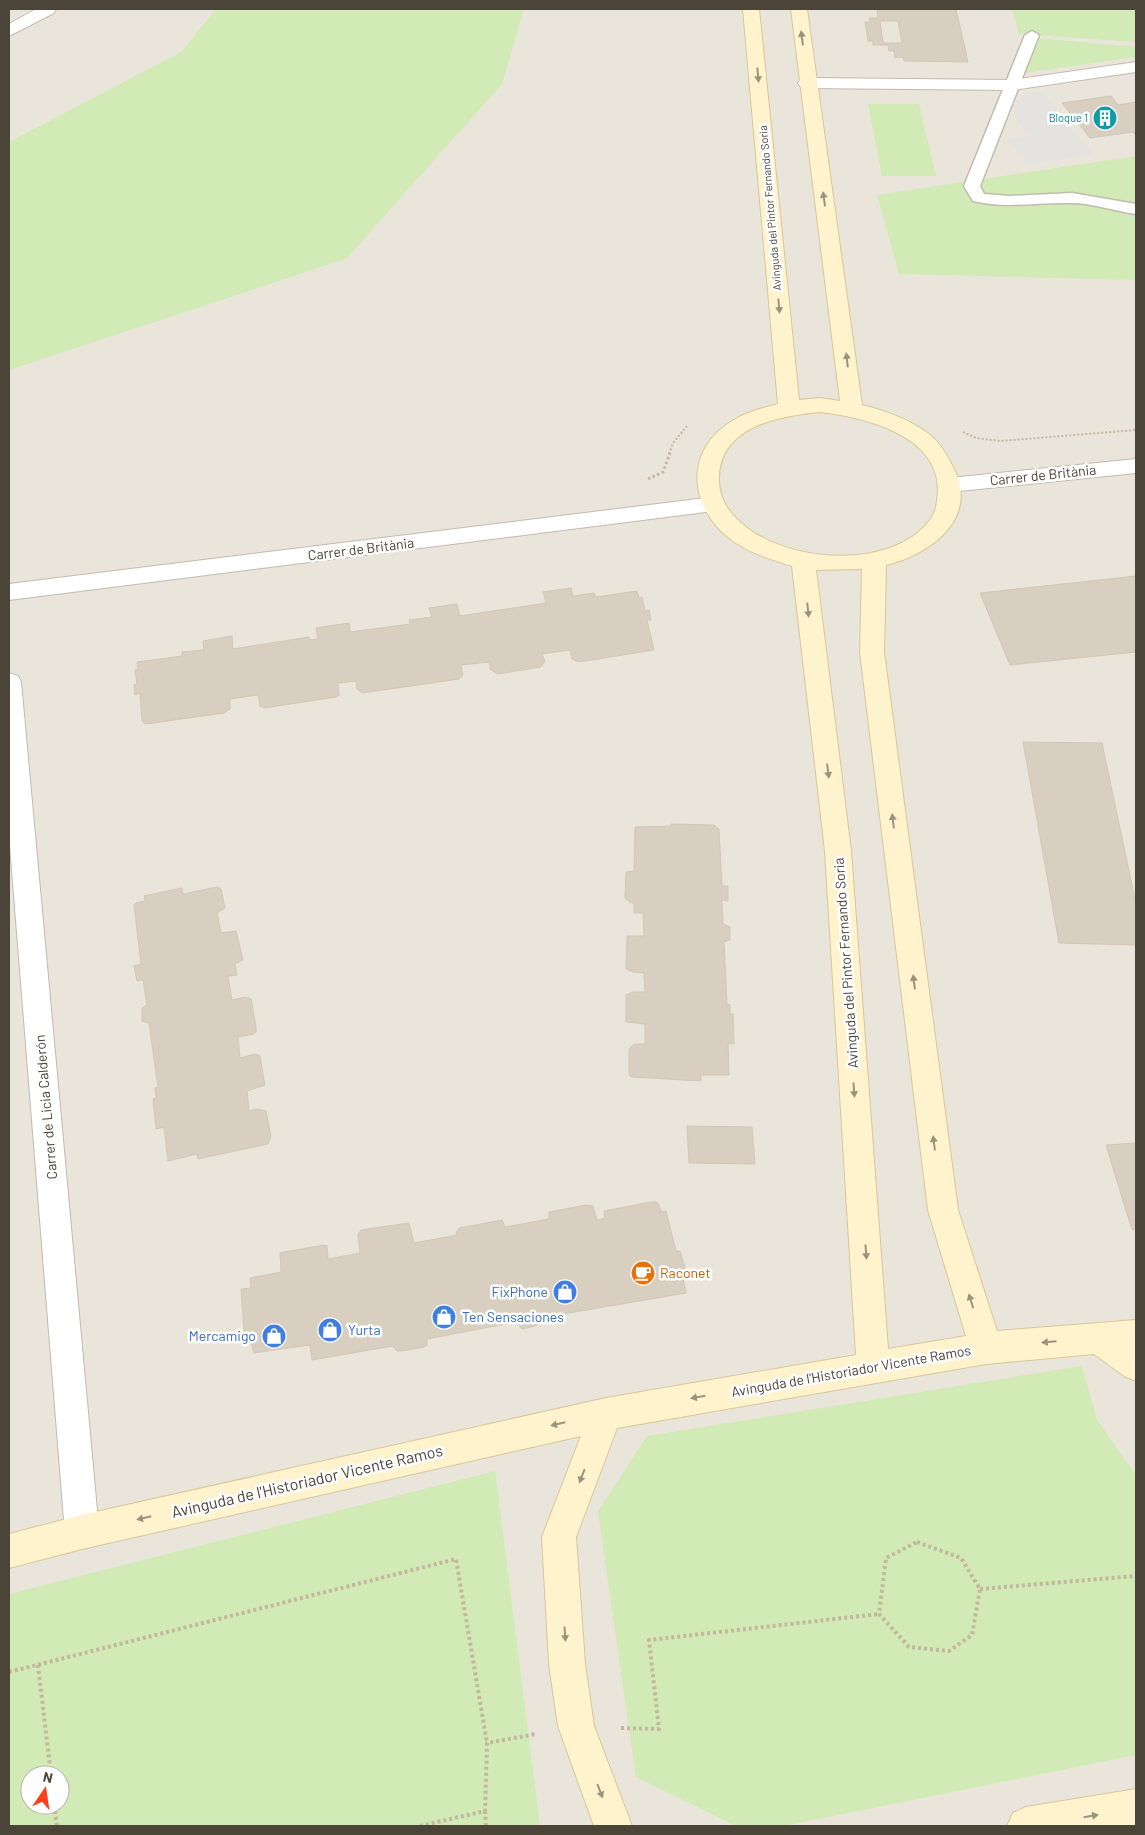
<svg xmlns="http://www.w3.org/2000/svg" width="1145" height="1835" viewBox="0 0 1145 1835" font-family="Barlow,sans-serif">
<style>
.residential{fill:#eae5da;fill-rule:evenodd}
.green{fill:#d2eab5;fill-rule:evenodd}
.parking{fill:#e5e3e0}
.building{fill:#d8cfc1;stroke:#d3c7b4;fill-rule:evenodd}
.lines{fill:none;stroke-linecap:round;stroke-linejoin:round}
.lane-casing{stroke:#c2bbae;stroke-width:3}
.street-casing{stroke:#c2bbae;stroke-width:2}
.secondary-casing{stroke:#d6c79b;stroke-width:2}
.path-far2{stroke:#c4b79f;stroke-width:2;stroke-dasharray:2 2;stroke-linecap:butt}
.path-far1{stroke:#c4b79f;stroke-width:3;stroke-dasharray:2.5 2.5;stroke-linecap:butt}
.path{stroke:#c4b79f;stroke-width:4;stroke-dasharray:3 3;stroke-linecap:butt}
.lane{fill:#fff;fill-rule:evenodd}
.street{fill:#fff;fill-rule:evenodd}
.secondary{fill:#fff3cd;fill-rule:evenodd}
.oneway{fill:#9c937c}
.labels{text-anchor:middle;stroke-width:5;stroke-linejoin:round;paint-order:stroke}
.far-culture-label{font-size:11px;fill:#0d838f;stroke:#fff;text-anchor:end}
.far-street-label{font-size:11px;fill:#4b4439;stroke:#fff}
.street-label{font-size:14px;fill:#4b4439;stroke:#fff}
.food-label{font-size:14px;fill:#c56008;stroke:#fff;text-anchor:start}
.shop-label{font-size:14px;fill:#366cbe;stroke:#fff;text-anchor:end}
.near-street-label{font-size:16px;fill:#4b4439;stroke:#fff}
</style>
<rect width="100%" height="100%" fill="#f6f3ec"/>
<path class="residential" d="M 9,9 L 1136,9 L 1136,1826 L 9,1826 ZM 30,1775 L 60,1775 L 60,1805 L 30,1805 Z"/>
<g class="green">
<polygon points="216,9 524,9 502,84 346,259 9,370 9,142 181,52"/>
<polygon points="1012,9 1136,9 1136,42 1019,34"/>
<polygon points="1037,38 1136,47 1136,57 1025,73"/>
<polygon points="868,104 919,104 936,176 882,176"/>
<polygon points="1136,156 1136,280 899,274 877,195"/>
<polygon points="1082,1366 1097,1420 1136,1475 1136,1755 783,1826 736,1826 636,1777 598,1511 647,1436"/>
<path d="M 495,1471 L 540,1826 L 9,1826 L 9,1594 ZM 30,1775 L 60,1775 L 60,1805 L 30,1805 Z"/>
</g>
<polygon class="parking" points="1041,91 1093,154 1028,165 1008,139 1029,136 1012,113 1023,93"/>
<g class="building">
<path d="M 877,9 L 956,9 L 968,62 L 904,61 L 903,57 L 895,58 L 894,51 L 889,51 L 888,45 L 873,45 L 873,41 L 868,41 L 865,22 L 870,22 L 869,18 L 878,18 ZM 880,21 L 898,21 L 902,43 L 883,43 Z"/>
<polygon points="1111,96 1118,105 1136,102 1136,136 1133,132 1090,138 1062,103"/>
<polygon points="1136,576 1136,652 1010,665 980,593"/>
<polygon points="571,588 573,596 594,593 596,597 637,591 639,598 642,597 645,611 649,610 651,620 647,620 654,650 579,662 572,659 570,650 542,654 545,661 541,667 498,674 491,670 489,662 461,665 463,675 459,679 362,693 357,689 356,681 338,683 339,695 336,697 264,708 260,706 258,695 230,699 230,709 224,713 146,724 142,721 140,693 135,695 134,685 137,684 135,670 138,670 137,662 182,656 182,652 204,650 203,641 232,636 233,649 309,637 310,640 318,639 316,628 349,623 350,632 410,624 409,620 432,617 429,608 457,604 460,616 546,603 543,592"/>
<polygon points="1023,742 1102,743 1136,904 1136,945 1059,943"/>
<polygon points="671,824 714,825 719,829 722,886 728,886 728,901 722,900 723,924 730,927 730,940 724,942 727,1004 730,1005 730,1014 733,1014 734,1044 728,1043 729,1075 701,1075 701,1081 631,1077 629,1075 629,1049 634,1044 645,1044 645,1024 626,1022 626,995 633,992 645,992 644,973 633,972 626,969 627,936 644,936 643,913 634,913 634,903 631,903 625,898 626,872 634,871 635,827 671,826"/>
<polygon points="217,887 221,889 225,908 217,913 221,933 236,931 243,960 235,964 237,975 228,976 232,1000 246,997 251,999 256,1027 256,1032 253,1034 238,1037 240,1058 255,1054 260,1056 264,1080 265,1085 247,1091 249,1111 257,1109 266,1111 271,1136 268,1144 198,1159 197,1154 168,1161 164,1127 156,1129 153,1099 156,1098 155,1088 158,1087 149,1023 142,1021 142,1008 147,1005 143,980 137,981 134,966 141,964 134,905 136,903 145,901 144,896 182,888 183,894"/>
<polygon points="687,1126 752,1127 755,1164 689,1163"/>
<polygon points="1136,1143 1136,1229 1132,1230 1106,1145"/>
<polygon points="651,1202 657,1202 662,1212 666,1211 676,1251 680,1251 688,1277 683,1278 686,1293 540,1318 540,1323 535,1326 522,1329 516,1322 427,1339 427,1345 424,1347 402,1351 397,1351 393,1346 312,1360 310,1345 254,1353 251,1342 245,1343 241,1289 251,1288 250,1278 281,1272 280,1253 284,1252 324,1245 327,1246 328,1259 360,1253 358,1235 361,1230 409,1223 414,1243 457,1235 456,1232 459,1228 502,1220 505,1227 549,1219 549,1212 586,1205 593,1206 597,1220 605,1218 604,1211"/>
</g>
<g class="lines">
<defs>
<path id="lane" d="M 1032,31 L 1039,35 L 980,186 L 984,194 L 1010,196 L 1072,193 L 1136,204 L 1136,214 C 1115,211 1092,203 1071,203 C 1038,202 1006,209 973,201 L 964,186 L 1025,35 Z"/>
<g id="street">
<polygon points="36,9 56,9 54,13 9,36 9,24"/>
<polygon points="1136,62 1136,72 1012,90 807,88 801,87 798,83 801,79 807,78 1012,80"/>
<polygon points="1136,459 1136,473 950,492 942,490 939,485 942,480 950,478"/>
<polygon points="714,497 722,500 725,505 722,510 9,600 9,584"/>
<polygon points="9,673 18,676 21,682 99,1532 94,1544 82,1549 70,1544 65,1532 9,833"/>
</g>
<g id="secondary">
<path d="M 743,9 L 759,9 L 799,400 L 820,398 L 840,401 L 791,9 L 807,9 L 862,405 C 886,411 909,419 929,434 C 939,442 946,453 952,465 C 981,517 932,554 886,565 L 884,652 L 958,1210 L 997,1331 L 1136,1320 L 1136,1381 L 1124,1376 L 1094,1354 L 986,1364 L 617,1428 L 576,1537 L 585,1664 L 594,1726 L 632,1826 L 594,1826 L 558,1726 L 549,1664 L 542,1537 L 581,1436 L 82,1549 L 9,1568 L 9,1534 L 82,1515 L 606,1398 L 856,1355 L 825,851 L 792,566 C 766,558 740,550 721,531 C 687,497 689,447 732,421 C 746,412 762,408 778,404 ZM 820,412 C 862,417 939,434 938,491 C 937,501 937,511 930,520 C 892,570 792,563 746,527 C 731,515 719,501 719,480 C 718,427 778,416 820,412 ZM 862,569 L 860,652 L 928,1210 L 966,1336 L 888,1349 L 851,851 L 816,570 Z"/>
<polygon points="1136,1789 1136,1826 1007,1826 1013,1813 1026,1807"/>
</g>
</defs>
<use href="#lane" class="lane-casing"/>
<use href="#street" class="street-casing"/>
<use href="#secondary" class="secondary-casing"/>
<g class="path-far2">
<polyline points="963,432 976,438 1000,441 1136,430"/>
<polyline points="669,454 673,443 687,426"/>
</g>
<polyline class="path-far1" points="648,479 663,472 670,453"/>
<g class="path">
<polygon points="917,1542 961,1558 980,1589 972,1635 949,1651 909,1647 879,1614 886,1558"/>
<polyline points="980,1589 1136,1576"/>
<polyline points="38,1665 51,1775"/>
<polyline points="9,1672 456,1559 487,1743"/>
<polyline points="621,1728 659,1729 649,1640 879,1614"/>
<polyline points="54,1805 57,1826"/>
<polyline points="485,1811 486,1826"/>
<polyline points="420,1826 485,1811 487,1743 536,1734"/>
</g>
<use href="#lane" class="lane"/>
<use href="#street" class="street"/>
<use href="#secondary" class="secondary"/>
</g>
<defs><path id="oneway-solid" d="M-6-.8H1V-3.2L6.5 0L1 3.2V.8H-6Z" transform="scale(1.25)"/></defs>
<g class="oneway">
<use href="#oneway-solid" transform="translate(802 38) rotate(-97)"/>
<use href="#oneway-solid" transform="translate(758 75) rotate(85)"/>
<use href="#oneway-solid" transform="translate(824 199) rotate(-98)"/>
<use href="#oneway-solid" transform="translate(779 306) rotate(85)"/>
<use href="#oneway-solid" transform="translate(847 360) rotate(-96)"/>
<use href="#oneway-solid" transform="translate(808 610) rotate(84)"/>
<use href="#oneway-solid" transform="translate(828 771) rotate(83)"/>
<use href="#oneway-solid" transform="translate(893 821) rotate(-97)"/>
<use href="#oneway-solid" transform="translate(914 982) rotate(-97)"/>
<use href="#oneway-solid" transform="translate(854 1090) rotate(86)"/>
<use href="#oneway-solid" transform="translate(934 1143) rotate(-97)"/>
<use href="#oneway-solid" transform="translate(866 1252) rotate(86)"/>
<use href="#oneway-solid" transform="translate(971 1301) rotate(-107)"/>
<use href="#oneway-solid" transform="translate(1049 1342) rotate(175)"/>
<use href="#oneway-solid" transform="translate(698 1397) rotate(170)"/>
<use href="#oneway-solid" transform="translate(558 1424) rotate(167)"/>
<use href="#oneway-solid" transform="translate(582 1476) rotate(111)"/>
<use href="#oneway-solid" transform="translate(144 1518) rotate(167)"/>
<use href="#oneway-solid" transform="translate(565 1634) rotate(86)"/>
<use href="#oneway-solid" transform="translate(600 1791) rotate(69)"/>
<use href="#oneway-solid" transform="translate(1091 1816) rotate(-9)"/>
</g>
<defs>
<symbol id="building-disc" viewBox="-11 -11 22 22"><circle r="9.5" fill="#0f9aa8" stroke="#fff"/><path d="M-4-6H4V6H1V3H-1V6H-4ZM-2.5-4.3h1.7v1.8h-1.7ZM.8-4.3h1.7v1.8H.8ZM-2.5-1h1.7V.8h-1.7ZM.8-1h1.7V.8H.8Z" fill="#fff"/></symbol>
<symbol id="cafe-disc" viewBox="-11 -11 22 22"><circle r="9.5" fill="#e8710a" stroke="#fff"/><path d="M-5.5-4.5H6V0H3Q3 3.5 0 3.5H-2.5Q-5.5 3.5-5.5 0ZM3-3.2v2h1.7v-2ZM-6 4.5H4V6H-6Z" fill="#fff"/></symbol>
<symbol id="shop-disc" viewBox="-11 -11 22 22"><circle r="9.5" fill="#3f7fe0" stroke="#fff"/><path d="M-5-2.5h2.3a2.7 3.5 0 0 1 5.4 0H5L5.5 6h-11ZM-1.5-2.5h3a1.5 2.3 0 0 0-3 0Z" fill="#fff"/></symbol>
</defs>
<g fill-rule="evenodd">
<use href="#building-disc" x="1091" y="104" width="28" height="28"/>
<use href="#cafe-disc" x="629" y="1259" width="28" height="28"/>
<use href="#shop-disc" x="551" y="1278" width="28" height="28"/>
<use href="#shop-disc" x="430" y="1303" width="28" height="28"/>
<use href="#shop-disc" x="316" y="1316" width="28" height="28"/>
<use href="#shop-disc" x="260" y="1322" width="28" height="28"/>
</g>
<g class="labels">
<g class="far-culture-label">
<text x="1088" y="122">Bloque 1</text>
</g>
<g class="far-street-label">
<text transform="translate(770 208) rotate(-95)" y="4">Avinguda del Pintor Fernando Soria</text>
</g>
<g class="street-label">
<text transform="translate(1043 475) rotate(-6)" y="5">Carrer de Britània</text>
<text transform="translate(361 549) rotate(-7)" y="5">Carrer de Britània</text>
<text transform="translate(846 963) rotate(-94)" y="5">Avinguda del Pintor Fernando Soria</text>
<text transform="translate(46 1107) rotate(-95)" y="5">Carrer de Licia Calderón</text>
<text transform="translate(851 1371) rotate(-10)" y="5">Avinguda de l'Historiador Vicente Ramos</text>
</g>
<g class="food-label">
<text x="660" y="1278">Raconet</text>
</g>
<g class="shop-label">
<text x="548" y="1297">FixPhone</text>
<text x="462" y="1322" text-anchor="start">Ten Sensaciones</text>
<text x="348" y="1335" text-anchor="start">Yurta</text>
<text x="256" y="1341">Mercamigo</text>
</g>
<g class="near-street-label">
<text transform="translate(307 1481) rotate(-13)" y="6">Avinguda de l'Historiador Vicente Ramos</text>
</g>
</g>
<rect width="1145" height="1835" fill="none" stroke="#4b4439" stroke-width="20"/>
<g transform="translate(45 1790) rotate(13)"><circle r="24" fill="#ffffff" stroke="#b7b4b0"/>
<path d="M0-4L9 19L0 12L-9 19Z" fill="#fc3f1d"/>
<text y="-8" font-size="14" font-weight="bold" text-anchor="middle" fill="#4b4439">N</text>
</g>
</svg>
